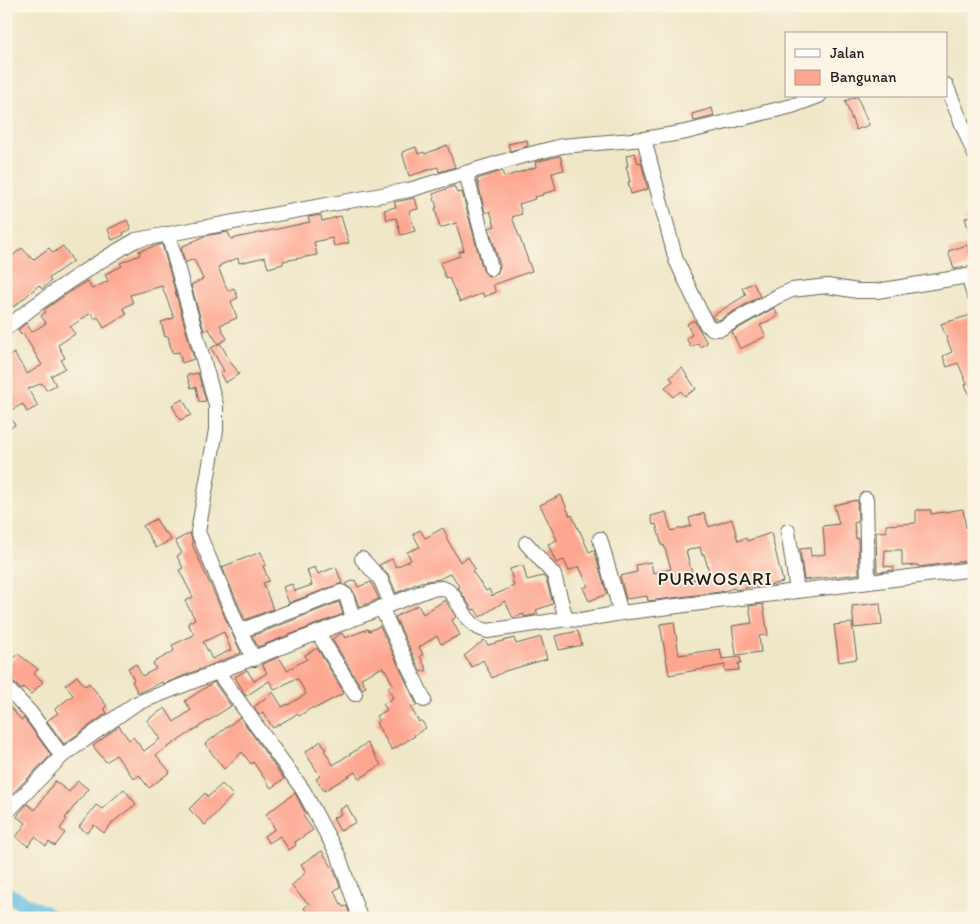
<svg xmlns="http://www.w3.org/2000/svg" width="980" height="924" viewBox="0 0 980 924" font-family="Itim,sans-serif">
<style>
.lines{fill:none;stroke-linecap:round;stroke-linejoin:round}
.river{stroke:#66bee3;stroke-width:16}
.building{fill:#fda690;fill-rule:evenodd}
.minor-casing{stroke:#666358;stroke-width:16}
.minor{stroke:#fff;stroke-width:14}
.labels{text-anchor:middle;stroke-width:4;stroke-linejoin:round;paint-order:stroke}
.quarter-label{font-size:19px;letter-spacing:1px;fill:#1c1c1c;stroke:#fcf5e5}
</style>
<rect width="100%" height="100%" fill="#fcf5e5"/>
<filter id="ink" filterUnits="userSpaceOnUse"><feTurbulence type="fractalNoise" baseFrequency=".02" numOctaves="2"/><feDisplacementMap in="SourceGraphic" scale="10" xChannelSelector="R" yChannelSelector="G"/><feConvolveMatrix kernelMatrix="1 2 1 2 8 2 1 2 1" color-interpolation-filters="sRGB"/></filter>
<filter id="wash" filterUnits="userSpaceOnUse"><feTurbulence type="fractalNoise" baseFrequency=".0096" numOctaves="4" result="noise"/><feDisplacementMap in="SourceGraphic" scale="20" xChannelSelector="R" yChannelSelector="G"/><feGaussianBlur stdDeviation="1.12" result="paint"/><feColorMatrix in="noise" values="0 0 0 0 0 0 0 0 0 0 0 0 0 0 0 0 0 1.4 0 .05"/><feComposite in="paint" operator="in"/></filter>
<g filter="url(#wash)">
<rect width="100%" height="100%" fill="#efe7c8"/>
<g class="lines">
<polyline class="river" points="6,894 53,918"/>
</g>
<g id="blocks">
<g class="building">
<polygon points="857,96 869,125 856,130 845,101"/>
<polygon points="712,108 714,116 694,121 692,114"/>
<polygon points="527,140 528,146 510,151 508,144"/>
<polygon points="447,145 455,167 439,172 438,167 409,176 402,152 416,147 418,154 424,152 425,154"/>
<polygon points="635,153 638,163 641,162 648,189 631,194 628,182 630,182 626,166 628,166 626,156"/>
<polygon points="560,156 564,170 552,173 556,190 542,194 543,195 534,197 535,199 519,204 522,214 512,217 532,271 493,285 496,292 484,297 483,293 460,302 449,278 446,279 440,263 460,256 458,252 464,250 456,223 440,228 435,208 437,208 433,194 454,186 457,193 462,192 483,270 488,276 494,276 497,274 500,266 489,228 495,226 490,211 485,213 477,179 502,171 504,177 536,167 535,162"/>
<polygon points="415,198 418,209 409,211 415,231 401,235 396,218 387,220 384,210 396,207 394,202"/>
<polygon points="321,215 322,221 341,216 349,243 334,246 332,238 314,242 317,255 283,261 283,264 268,268 265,257 239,263 238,258 220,265 221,266 218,267 228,291 234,288 238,298 231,301 237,318 220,325 227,339 218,344 209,329 204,331 191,285 203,279 194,259 185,263 181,247 205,236 228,232 231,239 310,222 308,217"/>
<polygon points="974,215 974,240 972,240 965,218"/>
<polygon points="127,220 131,229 123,233 124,235 112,240 108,229"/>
<polygon points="162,244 194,359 182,363 179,352 172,353 168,336 165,337 161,322 174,318 162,286 130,295 133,303 123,308 127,314 104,328 98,317 95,319 91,313 70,327 75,334 58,345 65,358 61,360 65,368 51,376 56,385 46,390 42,383 28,389 38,406 27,412 23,404 7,412 15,425 6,430 6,358 14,353 27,374 42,365 23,333 21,335 18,330 26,323 32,332 46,323 41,316 46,312 44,310 68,293 87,281 92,289 108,281 105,274 122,266 120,263 140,255 139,251"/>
<polygon points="967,245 970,257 974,256 974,265 954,269 948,251"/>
<polygon points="63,246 73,261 49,278 51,281 42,289 39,285 14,307 6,298 6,261 22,248 33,260 49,248 53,253"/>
<polygon points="753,283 760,296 719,320 713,318 712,316 746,295 742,288"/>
<polygon points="774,308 778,316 760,325 766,336 740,349 732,332"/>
<polygon points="974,314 974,404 965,385 967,384 958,363 947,367 943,356 952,352 941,324"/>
<polygon points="694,320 707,343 700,347 698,343 691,347 686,338 692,335 687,324"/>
<polygon points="220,343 233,366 234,366 239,374 225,383 220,373 224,371 211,348"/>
<polygon points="682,368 696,389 685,396 681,391 673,397 665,387 673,381 670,377"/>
<polygon points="198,373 206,401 199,402 196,387 191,388 187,375"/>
<polygon points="183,399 191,415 180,420 172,405"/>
<polygon points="561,495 570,516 572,515 579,531 580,531 589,552 594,550 607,594 589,601 583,588 588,586 579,566 569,571 564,560 556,563 548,544 557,540 540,505"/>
<polygon points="857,500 858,522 854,523 856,539 858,538 859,574 804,580 800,549 810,548 811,556 825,554 823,526 839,524 834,505"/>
<polygon points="963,509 966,528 969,528 972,560 918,567 918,565 902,566 902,550 885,550 884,566 894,567 894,570 877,572 876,531 886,532 886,525 916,523 916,510 931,510 931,514"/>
<path d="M 666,512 L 671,531 L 691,526 L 689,518 L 704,513 L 709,527 L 732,519 L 738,541 L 746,538 L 747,541 L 771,533 L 783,582 L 766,586 L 758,587 L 757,585 L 736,590 L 734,588 L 720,592 L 648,601 L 647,596 L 626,599 L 620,576 L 637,572 L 636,565 L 651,562 L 653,573 L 671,569 L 664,545 L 662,546 L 656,524 L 653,525 L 651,516 ZM 700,547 L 702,555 L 704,554 L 710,575 L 694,580 L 686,551 Z"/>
<polygon points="156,519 164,533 166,532 171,540 156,548 143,526"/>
<polygon points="443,528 447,536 446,537 460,562 468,557 475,569 472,571 486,591 489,589 492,596 514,586 510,569 523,565 527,580 543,576 546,579 553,604 536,610 538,614 524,617 524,614 513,618 505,601 480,617 475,609 473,610 458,588 460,588 451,573 440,579 421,582 396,593 389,576 379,565 392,559 396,567 411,560 407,552 420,547 413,534 420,530 425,538"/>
<path d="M 190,533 L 193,543 L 192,544 L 241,653 L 163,684 L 162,682 L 138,693 L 132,681 L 134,680 L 128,668 L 136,664 L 142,676 L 156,669 L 153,663 L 174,651 L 172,645 L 194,635 L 188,623 L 195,619 L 185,601 L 193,597 L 179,570 L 183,568 L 177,556 L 182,553 L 175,541 ZM 224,632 L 231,650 L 212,659 L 203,642 Z"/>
<polygon points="261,552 266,565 263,566 269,581 263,583 273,609 245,620 222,567"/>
<polygon points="315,567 318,574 336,567 342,583 289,603 283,587 292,584 295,591 312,585 307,570"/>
<polygon points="355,580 358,587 371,582 379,599 359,607 354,592 345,584"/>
<polygon points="445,600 456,617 452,620 460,635 441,644 437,636 419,647 423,655 420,656 427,670 421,672 395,617 418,605 423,614"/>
<polygon points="339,602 343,614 258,647 252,636"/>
<polygon points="880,603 882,625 854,628 852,606"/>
<polygon points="763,604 768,635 759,636 761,652 736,655 732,626 752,623 749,606"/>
<polygon points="674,622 679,655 720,649 722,659 740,657 741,663 738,663 739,670 725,671 725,665 669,675 660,624"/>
<polygon points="852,623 857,659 839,662 834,625"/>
<polygon points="380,626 417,705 411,708 419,722 421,720 426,728 414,735 415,736 392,750 376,723 379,721 376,716 387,710 383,704 393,698 388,687 393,685 385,669 384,670 383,667 361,678 366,687 362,689 332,639 342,633 345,638 368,629 369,631"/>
<polygon points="578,631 582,645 559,650 555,636"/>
<polygon points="541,637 547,659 505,671 492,678 483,660 472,667 464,656 484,640 488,645 514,638 516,644"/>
<polygon points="317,648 344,693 314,709 313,707 299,716 297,714 273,728 263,712 259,715 254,707 273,692 282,707 288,704 288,705 306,694 298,679 295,680 294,679 275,690 269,681 246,696 235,677 247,670 254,681 267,673 262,664 279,657 287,670 307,659 305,655"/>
<polygon points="18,654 38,669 34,674 43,682 31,694 23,687 21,690 12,681 14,679 6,670 6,667"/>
<polygon points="77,676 85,686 89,683 107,706 104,708 107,713 64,744 47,721 58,713 55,709 73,695 65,685"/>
<polygon points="214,682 231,706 156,755 170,772 149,788 139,775 134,779 116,755 106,762 93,746 119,726 129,740 133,737 144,751 160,739 147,720 165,708 174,722 191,710 185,701"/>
<polygon points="6,702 21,720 24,718 51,755 6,800"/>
<polygon points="240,717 284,779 271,788 253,762 251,764 242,752 224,769 205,744"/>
<polygon points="321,741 326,749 324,750 333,765 367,743 381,765 359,779 355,772 324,791 316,779 320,776 305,752"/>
<polygon points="55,781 69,792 78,781 88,789 65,818 67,819 60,829 65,833 55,846 49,842 46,846 35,837 28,846 16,837 26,823 17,817 20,812 27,804 35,810"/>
<polygon points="222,784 233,795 205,825 189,809 205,793 208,797"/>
<polygon points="124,789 136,804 113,822 104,833 94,825 87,833 79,827 96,805 102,809"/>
<polygon points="295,793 306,814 303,816 313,830 295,842 296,845 289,850 280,836 269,843 264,836 275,829 266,814"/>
<polygon points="347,805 356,822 340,831 333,818 341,814 339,810"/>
<polygon points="322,851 334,870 340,887 334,891 343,907 347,906 351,918 310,918 304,908 309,904 291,886 306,872 301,864"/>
</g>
</g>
</g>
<g filter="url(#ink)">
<use href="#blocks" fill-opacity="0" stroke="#666358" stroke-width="1"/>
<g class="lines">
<defs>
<g id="minor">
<polyline points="946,85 974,153"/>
<path d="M 644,139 L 676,260 L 706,324 C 712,329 715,330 722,328 L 778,296 L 792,290 L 827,286 L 858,291 L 877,291 L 968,276"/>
<polyline points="466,173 491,268"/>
<polyline points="168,234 216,405 216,430 198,532 240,631 254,659"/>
<polyline points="974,274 968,276 974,295"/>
<path d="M 6,328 C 47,295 90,266 136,240 L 409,190 L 519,157 L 562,146 L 644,139 L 686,132 L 792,106 L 819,96"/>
<polyline points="866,499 868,582"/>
<polyline points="788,531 797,591"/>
<polyline points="600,539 621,613"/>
<polyline points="526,543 554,575 566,619"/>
<polyline points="362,559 381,580 391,604"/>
<polyline points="381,607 424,700"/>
<polyline points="240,631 341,592 346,595 353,618"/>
<polyline points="318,633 355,694"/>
<polyline points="217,671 303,790 339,857 360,918"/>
<polyline points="6,687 30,712 62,756"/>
<path d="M 9,810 L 62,756 L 135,704 L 430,589 C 433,589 439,588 442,588 C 461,592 460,626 488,631 L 566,619 L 581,620 L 621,613 L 974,569"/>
</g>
</defs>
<use href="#minor" class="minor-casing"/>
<use href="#minor" class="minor"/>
</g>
</g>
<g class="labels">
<g class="quarter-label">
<text x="715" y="585">PURWOSARI</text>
</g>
</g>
<rect width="980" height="924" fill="none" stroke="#fcf5e5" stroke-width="25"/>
<rect x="785" y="32" width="162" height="65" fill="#fcf5e5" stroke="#a29e95"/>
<rect x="795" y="49" width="25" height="8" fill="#ffffff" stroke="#a29e95"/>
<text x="830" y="58" font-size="15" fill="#1c1c1c">Jalan</text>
<rect x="795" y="70" width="25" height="15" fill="#fda690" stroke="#a29e95"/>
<text x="830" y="82" font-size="15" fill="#1c1c1c">Bangunan</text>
</svg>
